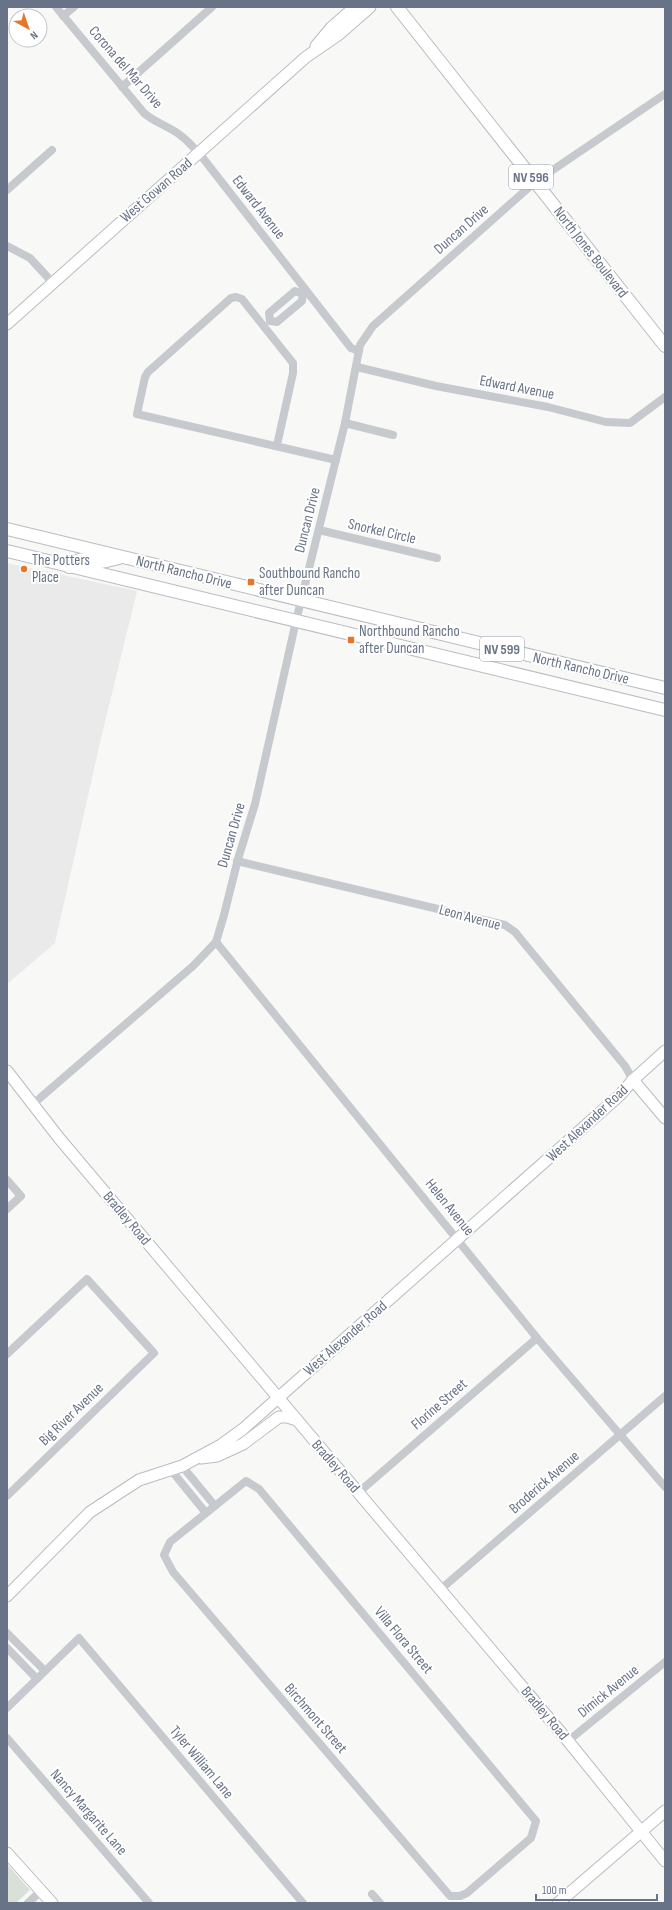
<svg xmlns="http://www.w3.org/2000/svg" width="672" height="1910" viewBox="0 0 672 1910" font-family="'Sofia Sans Condensed',sans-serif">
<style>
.built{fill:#e9eae9}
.green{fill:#d9e0d7}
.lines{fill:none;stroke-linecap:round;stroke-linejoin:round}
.secondary-casing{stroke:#b8bcc2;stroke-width:13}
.primary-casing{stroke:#b9bcc1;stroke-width:14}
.street{stroke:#c6c9cd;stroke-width:8}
.secondary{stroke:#fff;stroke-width:11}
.primary{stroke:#fff;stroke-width:12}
.poi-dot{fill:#e5772a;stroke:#fff;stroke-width:1.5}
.labels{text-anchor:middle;stroke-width:4;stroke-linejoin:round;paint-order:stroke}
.shield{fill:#fff;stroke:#959dab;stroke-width:1}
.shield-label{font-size:14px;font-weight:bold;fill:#687387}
.street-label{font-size:15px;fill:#687387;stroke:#fff}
.poi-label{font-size:15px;fill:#687387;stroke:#fff;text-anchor:start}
</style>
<rect width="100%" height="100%" fill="#f8f9f6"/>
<polygon class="built" points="7,563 137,591 101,738 55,943 7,984"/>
<polygon class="green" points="7,1864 30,1890 16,1903 7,1903"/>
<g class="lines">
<defs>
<g id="secondary">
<polyline points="316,46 331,28 355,7"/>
<polyline points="7,324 306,57 338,35 370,7"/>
<polyline points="7,1071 59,1138 568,1741 665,1861"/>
<polyline points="633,1080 665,1118"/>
<polyline points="201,1458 217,1456 243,1444 279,1417 287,1417 297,1420"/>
<polyline points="7,1596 90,1512 139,1480 182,1466 221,1445 243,1429 620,1095 633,1080 665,1051"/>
<polyline points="7,1853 52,1903"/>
<polyline points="558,1903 665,1811"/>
</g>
<g id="primary">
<polyline points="397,7 665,346"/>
<polyline points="7,529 665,688"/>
<polyline points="7,551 665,710"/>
<path d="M 69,567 C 82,554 86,561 100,562 C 106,562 113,559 119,558"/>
</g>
</defs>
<use href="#secondary" class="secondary-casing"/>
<use href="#primary" class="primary-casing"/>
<g class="street">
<path d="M 56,7 L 144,113 C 155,123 169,126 180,135 C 187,140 193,147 199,153 L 351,348 L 359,351"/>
<polyline points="63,16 74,7"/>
<polyline points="122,87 212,7"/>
<polyline points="7,190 52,150"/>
<polyline points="7,246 30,258 52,282"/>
<polyline points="270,321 277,322 302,301 303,294 306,291"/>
<polyline points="270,321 269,313 295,291 303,294"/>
<polyline points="357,367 436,386 548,407 606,422 630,423 665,397"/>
<polyline points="345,423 393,435"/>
<polyline points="277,445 293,373 293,363 242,299 236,297 231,298 148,372 145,377 137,414 336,460"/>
<polyline points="319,530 437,558"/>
<polyline points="237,861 505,925 515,932 625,1066 633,1080"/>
<polyline points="216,942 537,1338 665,1487"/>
<polyline points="33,1104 193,966 216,942 224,915 238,859 255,804 296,621 345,423 360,345 373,326 535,182 665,94"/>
<polyline points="7,1180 21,1196 7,1209"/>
<polyline points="7,1354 87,1279 154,1353 7,1496"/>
<polyline points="182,1466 215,1506"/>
<polyline points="171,1470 206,1513"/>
<polygon points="246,1481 259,1489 536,1821 531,1838 467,1893 460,1896 450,1896 173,1572 164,1555 170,1542"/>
<polyline points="359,1492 537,1338"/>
<polyline points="441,1589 665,1396"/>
<polyline points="7,1633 45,1671"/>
<polyline points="7,1648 37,1679"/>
<polyline points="7,1708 79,1638 303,1903"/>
<polyline points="7,1738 149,1903"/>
<polyline points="568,1741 665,1662"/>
<polyline points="372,1894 380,1903"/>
<polyline points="28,1903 41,1891"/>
</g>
<use href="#secondary" class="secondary"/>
<use href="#primary" class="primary"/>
</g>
<g class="poi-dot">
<circle cx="24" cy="569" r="4"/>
<rect x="247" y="578" width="8" height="8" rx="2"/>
<rect x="347" y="636" width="8" height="8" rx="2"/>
</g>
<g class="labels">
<g class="shield">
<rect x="509" y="165" width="44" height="24" rx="3"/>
<rect x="480" y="637" width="44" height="24" rx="3"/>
</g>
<g class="shield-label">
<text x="531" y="182">NV 596</text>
<text x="502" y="654">NV 599</text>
</g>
<g class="street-label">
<text transform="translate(126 67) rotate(49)" y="5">Corona del Mar Drive</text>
<text transform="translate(156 190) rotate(-41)" y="5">West Gowan Road</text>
<text transform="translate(259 207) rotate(52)" y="5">Edward Avenue</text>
<text transform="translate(461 229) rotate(-41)" y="5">Duncan Drive</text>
<text transform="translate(591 252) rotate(52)" y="5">North Jones Boulevard</text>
<text transform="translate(517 387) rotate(11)" y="5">Edward Avenue</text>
<text transform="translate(307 520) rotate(-76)" y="5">Duncan Drive</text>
<text transform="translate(382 531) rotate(13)" y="5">Snorkel Circle</text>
<text transform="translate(184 572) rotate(14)" y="5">North Rancho Drive</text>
<text transform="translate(581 668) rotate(13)" y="5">North Rancho Drive</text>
<text transform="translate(231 835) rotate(-74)" y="5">Duncan Drive</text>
<text transform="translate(470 917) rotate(15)" y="5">Leon Avenue</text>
<text transform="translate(587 1123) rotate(-43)" y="5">West Alexander Road</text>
<text transform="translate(450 1207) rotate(51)" y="5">Helen Avenue</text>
<text transform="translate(127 1218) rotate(50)" y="5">Bradley Road</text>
<text transform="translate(345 1338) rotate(-41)" y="5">West Alexander Road</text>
<text transform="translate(439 1404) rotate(-41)" y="5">Florine Street</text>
<text transform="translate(71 1414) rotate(-44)" y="5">Big River Avenue</text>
<text transform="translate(336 1466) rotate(49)" y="5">Bradley Road</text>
<text transform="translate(544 1482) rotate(-41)" y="5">Broderick Avenue</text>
<text transform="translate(404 1640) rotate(50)" y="5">Villa Flora Street</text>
<text transform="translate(608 1691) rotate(-39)" y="5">Dimick Avenue</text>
<text transform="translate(545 1713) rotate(50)" y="5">Bradley Road</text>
<text transform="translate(316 1718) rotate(49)" y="5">Birchmont Street</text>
<text transform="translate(202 1762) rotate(50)" y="5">Tyler William Lane</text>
<text transform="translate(89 1812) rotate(49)" y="5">Nancy Margarite Lane</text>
</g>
<g class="poi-label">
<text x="32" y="565">The Potters<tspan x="32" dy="17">Place</tspan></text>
<text x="259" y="578">Southbound Rancho<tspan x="259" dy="17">after Duncan</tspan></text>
<text x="359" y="636">Northbound Rancho<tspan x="359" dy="17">after Duncan</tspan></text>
</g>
</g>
<rect width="672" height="1910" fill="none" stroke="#687387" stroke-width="16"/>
<g transform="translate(28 28) rotate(140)"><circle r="19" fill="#ffffff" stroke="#c3c7cf"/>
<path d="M0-3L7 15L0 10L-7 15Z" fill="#e5772a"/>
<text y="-6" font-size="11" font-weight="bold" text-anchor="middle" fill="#687387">N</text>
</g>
<path d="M536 1894v6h121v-6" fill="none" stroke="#687387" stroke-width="2"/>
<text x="542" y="1894" font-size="12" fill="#687387" stroke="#ffffff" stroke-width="3" paint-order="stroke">100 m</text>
</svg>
